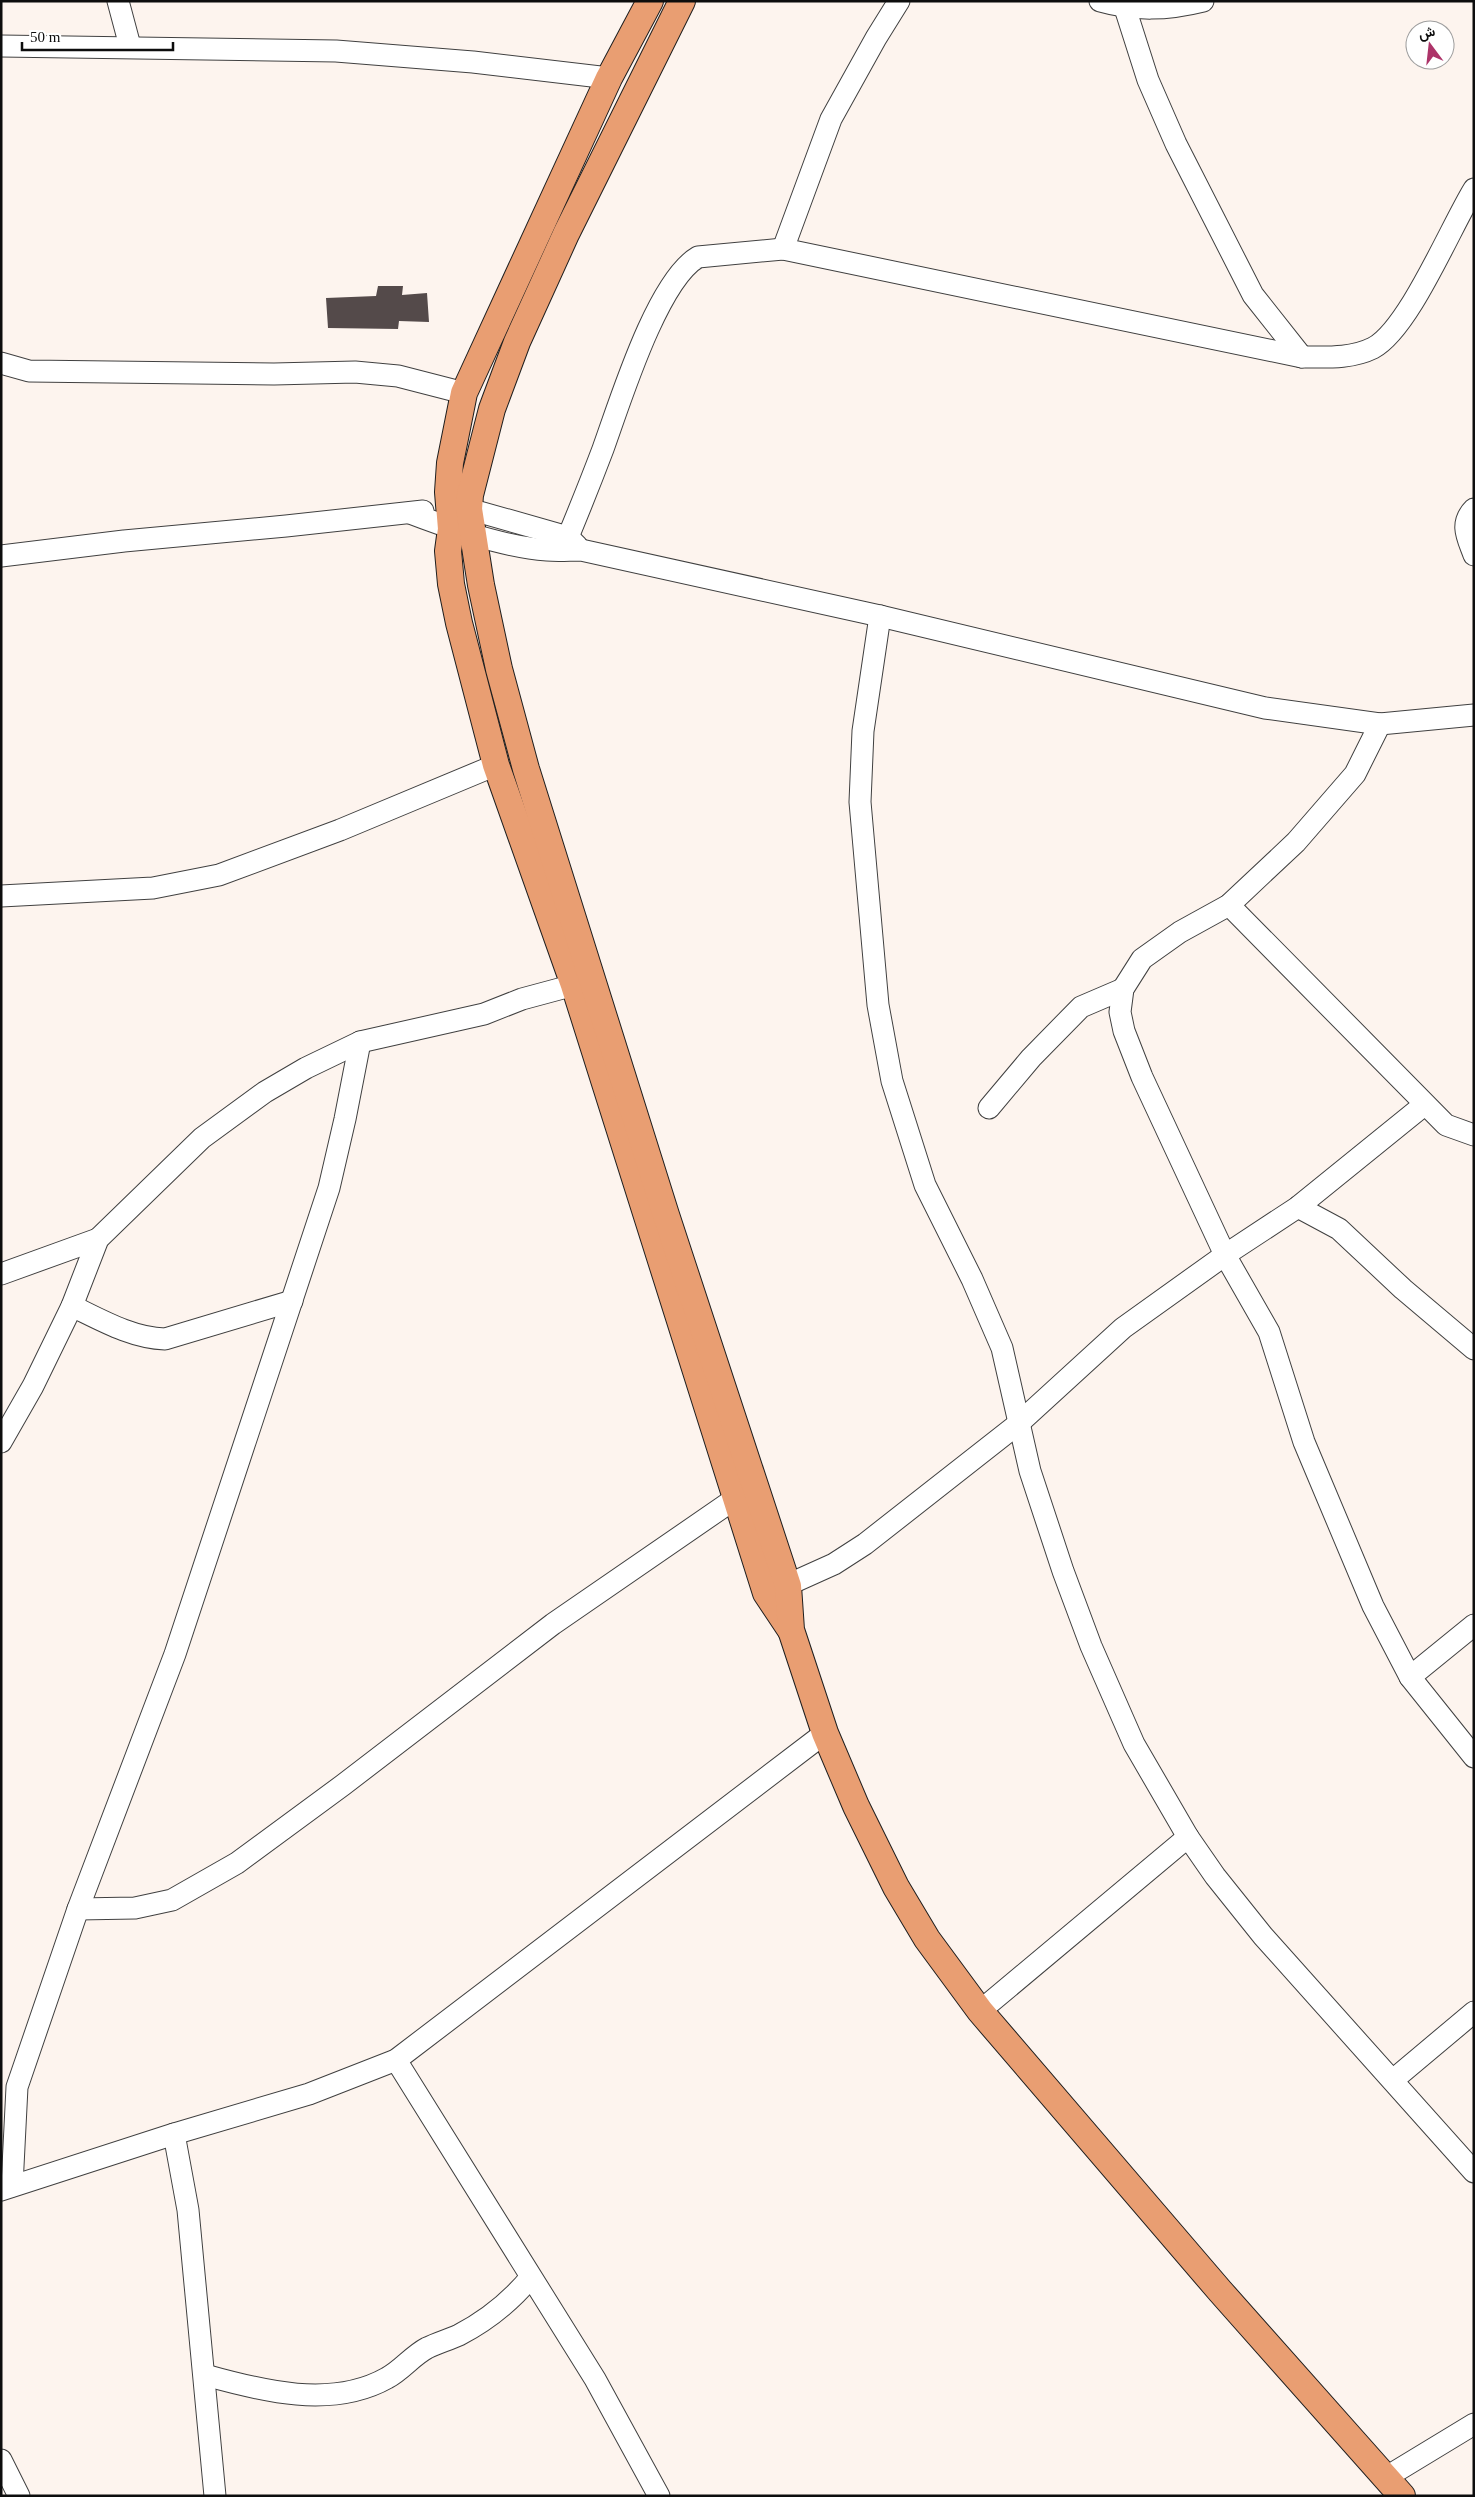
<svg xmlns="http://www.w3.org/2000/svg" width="1475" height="2497" viewBox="0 0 1475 2497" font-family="'Times New Roman',Vazirmatn,serif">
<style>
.building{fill:#544a4a}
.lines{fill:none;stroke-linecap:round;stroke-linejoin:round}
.minor-casing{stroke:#404040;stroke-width:23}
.major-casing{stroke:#1e1e1e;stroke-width:28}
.minor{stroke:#fff;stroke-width:21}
.major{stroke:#e99e72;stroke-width:26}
</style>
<rect width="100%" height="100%" fill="#fdf4ee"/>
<polygon class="building" points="378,286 403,286 402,295 427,293 429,322 399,321 398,329 328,328 326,298 376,296"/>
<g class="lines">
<defs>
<g id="minor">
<polyline points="118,1 130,46"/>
<path d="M 1100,1 C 1135,11 1167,10 1203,1"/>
<polyline points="1125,8 1148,80 1176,144 1253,295 1302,357"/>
<polyline points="1,46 336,51 473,62 609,78"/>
<polyline points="783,249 831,119 876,38 899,1"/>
<polyline points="1,363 29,371 274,374 355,372 398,376 464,393"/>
<polyline points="455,508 469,509 568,537 577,546"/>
<path d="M 1474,509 C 1459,524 1468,538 1474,555"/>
<path d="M 410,513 C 449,528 505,547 547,550 C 558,551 570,550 581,550 L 880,616 L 1265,708 L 1380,724 L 1474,715"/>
<path d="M 568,537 C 580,508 592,478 603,449 C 620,402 657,281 698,257 L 783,249 L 1302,357 C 1325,357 1351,359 1373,348 C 1409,329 1451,226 1474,189"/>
<polyline points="1,556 124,541 286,526 423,511"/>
<polyline points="880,616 863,731 860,802 878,1005 892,1081 925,1185 972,1279 1002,1348 1030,1471 1063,1571 1091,1646 1134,1744 1188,1837 1215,1876 1263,1936 1474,2172"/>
<polyline points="1380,724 1355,774 1296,842 1229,905 1180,932 1142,959 1123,989 1120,1012 1124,1031 1142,1077 1225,1255 1269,1332 1304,1442 1373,1606 1410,1677 1474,1757"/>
<polyline points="1,896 153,888 219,875 340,830 496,765"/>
<polyline points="1229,905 1446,1125 1474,1135"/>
<polyline points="989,1108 1031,1058 1081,1007 1123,989"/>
<polyline points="1298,1207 1339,1229 1403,1289 1474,1349"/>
<polyline points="1,1274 98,1239"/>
<path d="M 72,1306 C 101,1320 132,1338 165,1339 L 292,1301"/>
<polyline points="1,1442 33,1386 72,1306 98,1239 202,1138 265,1092 306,1068 360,1042 484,1014 522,999 574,985"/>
<polyline points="774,1591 834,1564 865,1544 1018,1424 1123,1328 1225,1255 1298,1207 1424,1105"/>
<polyline points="1410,1677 1474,1625"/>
<polyline points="78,1909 135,1908 172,1900 237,1863 343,1785 553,1624 736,1498"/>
<polyline points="980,2011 1188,1837"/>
<polyline points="396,2060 595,2379 659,2496"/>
<polyline points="1393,2080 1474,2012"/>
<polyline points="174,2134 188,2210 215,2496"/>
<polyline points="12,2186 17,2087 78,1909 175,1654 329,1188 345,1119 360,1042"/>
<polyline points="1,2190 174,2134 309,2094 396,2060 825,1733"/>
<path d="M 205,2375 C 262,2391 332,2409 387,2378 C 402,2370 412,2356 427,2348 C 437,2343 448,2340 459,2335 C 486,2321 510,2302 530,2278"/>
<polyline points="1,2460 19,2496"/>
<polyline points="1385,2478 1474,2424"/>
</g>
<g id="major">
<polyline points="650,1 609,78 464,393 450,463 448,492 451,529 448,551 451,584 459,623 496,765 574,985 766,1593 790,1629"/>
<polyline points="682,1 566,234 517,342 492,409 470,495 469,509 481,585 499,669 526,769 666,1215 788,1586 791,1630 825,1733 856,1806 896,1887 927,1939 980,2011 1220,2291 1402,2496"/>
</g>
</defs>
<use href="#minor" class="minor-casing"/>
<use href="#major" class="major-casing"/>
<use href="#minor" class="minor"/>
<use href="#major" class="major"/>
</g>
<rect width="1475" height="2497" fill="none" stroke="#0d0d0d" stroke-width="5"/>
<g transform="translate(1430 45) rotate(345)"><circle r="24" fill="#ffffff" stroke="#9e9e9e"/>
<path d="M0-4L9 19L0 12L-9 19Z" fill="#ad3469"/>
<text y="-8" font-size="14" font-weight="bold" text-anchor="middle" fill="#0d0d0d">ش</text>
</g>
<path d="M22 42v8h151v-8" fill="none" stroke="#0d0d0d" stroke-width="2.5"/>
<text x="30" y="42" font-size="15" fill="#0d0d0d" stroke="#ffffff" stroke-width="4" paint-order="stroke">50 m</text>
</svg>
